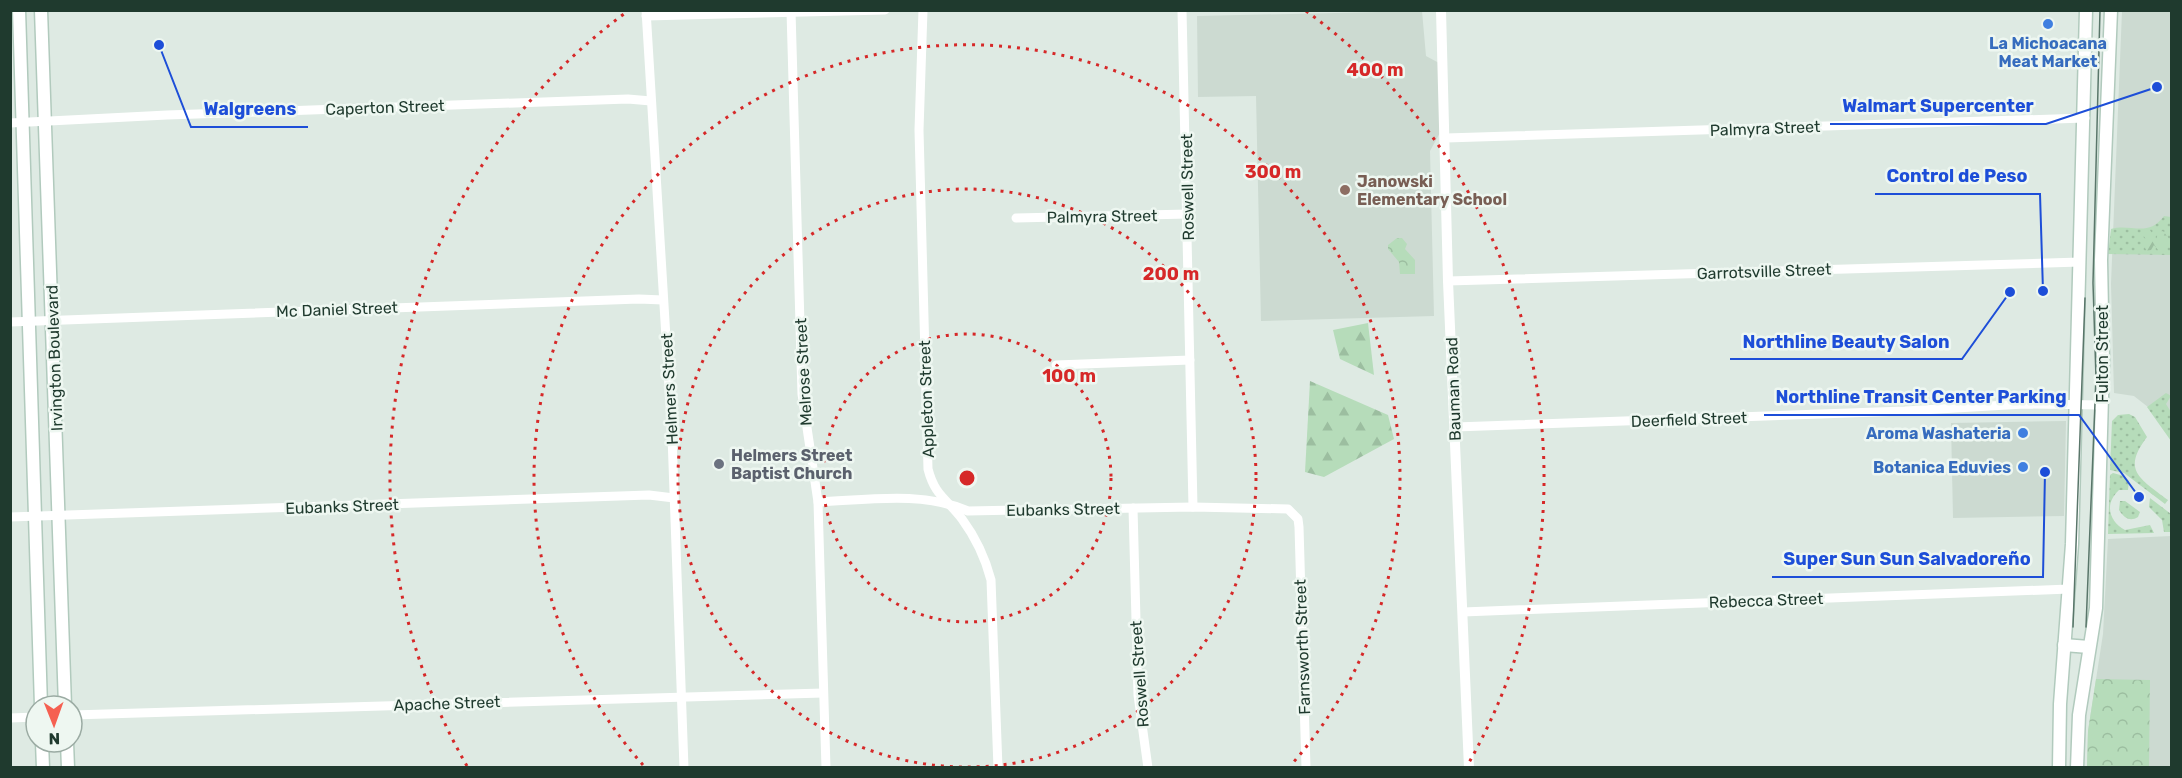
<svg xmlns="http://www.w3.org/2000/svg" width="2182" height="778" viewBox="0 0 2182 778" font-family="Rubik,sans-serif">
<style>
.built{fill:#ccdad1}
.grass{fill:url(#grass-dots)}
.forest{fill:url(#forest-firs)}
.park{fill:url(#park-crowns)}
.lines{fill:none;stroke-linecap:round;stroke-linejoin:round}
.secondary-casing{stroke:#b1cabd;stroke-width:15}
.minor{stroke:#fff;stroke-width:9}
.tertiary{stroke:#fff;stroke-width:10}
.secondary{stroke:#fff;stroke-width:12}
.tram{stroke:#59766a;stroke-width:1.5}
.ring{fill:none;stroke:#d62828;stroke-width:3;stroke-dasharray:3 6}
.shop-dot{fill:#3f7fe0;stroke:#eef7f1;stroke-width:2}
.education-dot{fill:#8d6e63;stroke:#eef7f1;stroke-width:2}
.worship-dot{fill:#6b7280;stroke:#eef7f1;stroke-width:2}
.labels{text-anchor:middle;stroke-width:5;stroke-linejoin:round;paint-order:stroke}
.shop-label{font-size:16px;font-weight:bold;fill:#366cbe;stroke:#eef7f1;text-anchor:end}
.street-label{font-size:16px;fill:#1f3a2e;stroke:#eef7f1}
.education-label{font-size:16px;font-weight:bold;fill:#785e54;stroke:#eef7f1;text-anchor:start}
.worship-label{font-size:16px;font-weight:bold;fill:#5b616d;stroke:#eef7f1;text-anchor:start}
.centre{fill:#d62828;stroke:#eef7f1;stroke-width:3}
.ring-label{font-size:18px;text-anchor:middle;font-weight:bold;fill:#d62828;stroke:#eef7f1;stroke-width:5;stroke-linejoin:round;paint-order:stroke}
.leader{fill:none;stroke:#1d4ed8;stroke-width:2}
.callout-dot{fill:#1d4ed8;stroke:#eef7f1;stroke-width:2}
.callout-label{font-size:18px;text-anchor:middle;font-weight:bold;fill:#1d4ed8;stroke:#eef7f1;stroke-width:5;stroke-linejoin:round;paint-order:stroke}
</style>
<defs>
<pattern id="grass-dots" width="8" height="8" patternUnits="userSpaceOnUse" patternTransform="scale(1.5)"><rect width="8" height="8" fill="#b6dcba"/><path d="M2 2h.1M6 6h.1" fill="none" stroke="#9cbea0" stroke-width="1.8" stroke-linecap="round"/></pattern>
<pattern id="forest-firs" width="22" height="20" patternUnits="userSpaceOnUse" patternTransform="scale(1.5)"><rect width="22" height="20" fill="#b6dcba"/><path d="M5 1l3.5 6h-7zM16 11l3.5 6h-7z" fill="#9cbea0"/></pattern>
<pattern id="park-crowns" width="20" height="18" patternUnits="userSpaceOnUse" patternTransform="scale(1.5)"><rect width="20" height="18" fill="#b6dcba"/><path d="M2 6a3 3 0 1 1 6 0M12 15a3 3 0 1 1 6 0" fill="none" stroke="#9cbea0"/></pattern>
</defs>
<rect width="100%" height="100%" fill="#deeae3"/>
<g class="built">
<polygon points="1422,11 1426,56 1439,63 1442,129 1430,151 1434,316 1261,321 1256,96 1198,97 1197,16"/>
<polygon points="2122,11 2171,11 2171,439 2148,407 2134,396 2114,393 2111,284"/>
<polygon points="2066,421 2064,516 1953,518 1951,423"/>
<polygon points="2171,536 2171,767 2087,768 2088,731 2103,634 2108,539"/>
</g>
<g class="grass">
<path d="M 2164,216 L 2171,217 L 2171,255 L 2108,254 L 2111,229 C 2131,223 2148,238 2164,216 Z"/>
<polygon points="2166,393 2171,396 2166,404 2171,412 2171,441 2147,407"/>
<path d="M 2129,414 L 2135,417 L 2147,437 C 2122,470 2139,478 2168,500 L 2165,504 L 2124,473 L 2110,470 L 2112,421 L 2118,415 Z"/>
<path d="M 2113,473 L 2124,476 L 2129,481 L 2128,490 L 2119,490 C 2104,504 2109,521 2125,530 L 2150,525 L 2154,533 L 2108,534 L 2110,475 Z"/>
<polygon points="2150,498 2171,514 2171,532 2164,532 2162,520 2149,507"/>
<path d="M 2120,501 L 2125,501 L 2140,512 L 2138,517 C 2130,522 2124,518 2119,510 Z"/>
</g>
<g class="forest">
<polygon points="2145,230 2150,230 2156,240 2158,233 2163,231 2170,240 2171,248 2166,244 2164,250 2158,250 2154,245 2151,250 2147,251 2145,248 2148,242 2143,235"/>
<polygon points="1368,323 1374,375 1340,359 1333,330"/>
<polygon points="1310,381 1388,415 1394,439 1324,477 1305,472"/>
</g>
<g class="park">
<polygon points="1397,238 1402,238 1407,244 1405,249 1415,260 1415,274 1400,274 1399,262 1388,249 1388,245"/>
<polygon points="2096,679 2150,680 2149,767 2087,767 2088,731"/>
</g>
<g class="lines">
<defs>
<g id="secondary">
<polyline points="19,10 41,706"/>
<polyline points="41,10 65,706"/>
<polyline points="2064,645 2089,647"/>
<polyline points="42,742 43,768"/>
<polyline points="67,742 68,768"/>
<polyline points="2059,768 2060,704 2072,544 2086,10"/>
<polyline points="2077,768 2079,715 2096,608 2103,362 2101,260 2111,10"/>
</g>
</defs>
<use href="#secondary" class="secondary-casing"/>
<g class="minor">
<polyline points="646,10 672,436 684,768"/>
<path d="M 923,10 L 919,130 L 928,469 C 935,496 946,498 962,519 C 976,538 985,557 991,580 L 998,768"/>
<polyline points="1182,10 1193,507"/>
<polyline points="791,11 802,394 818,502 826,768"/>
<polyline points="646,16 885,10"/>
<polyline points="10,123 167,115 628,99 651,101"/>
<polyline points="1446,138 2085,118"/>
<polyline points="1016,218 1188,214"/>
<polyline points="1448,281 2080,262"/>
<polyline points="10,322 639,299 663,300"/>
<polyline points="1056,365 1190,360"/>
<polyline points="1455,427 1905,411 2024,404 2102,405"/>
<path d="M 818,502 C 868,500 922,491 968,511 L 1193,507 L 1288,509 L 1298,519 L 1299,527 L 1306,768"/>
<polyline points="1133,508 1138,695 1148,768"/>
<polyline points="10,517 649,495 674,498"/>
<polyline points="1463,612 2069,589"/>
<polyline points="72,715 823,693"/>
<polyline points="10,718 36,717"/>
</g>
<polyline class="tertiary" points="1441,10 1448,281 1469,768"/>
<use href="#secondary" class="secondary"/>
<g class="tram">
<polyline points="2073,627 2085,298"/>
<polyline points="2086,627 2096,378 2093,283 2100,10"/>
</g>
</g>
<g class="ring">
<circle cx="967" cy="478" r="144"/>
<circle cx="967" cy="478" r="289"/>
<path d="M643 765A433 433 0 1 1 1291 765"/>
<path d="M467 766A577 577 0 0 1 628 11M1306 11A577 577 0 0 1 1467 766"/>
</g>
<g class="shop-dot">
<circle cx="2048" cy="24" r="6"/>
<circle cx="2023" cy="433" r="6"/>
<circle cx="2023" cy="467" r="6"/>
</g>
<circle class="education-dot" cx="1345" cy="190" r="6"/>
<circle class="worship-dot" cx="719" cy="464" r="6"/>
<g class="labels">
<g class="shop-label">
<text x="2048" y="49" text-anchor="middle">La Michoacana<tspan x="2048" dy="18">Meat Market</tspan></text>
<text x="2011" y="439">Aroma Washateria</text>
<text x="2011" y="473">Botanica Eduvies</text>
</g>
<g class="street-label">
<text transform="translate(385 107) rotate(-2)" y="6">Caperton Street</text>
<text transform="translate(1765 128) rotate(-2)" y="6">Palmyra Street</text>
<text transform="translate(1187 187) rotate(-91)" y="6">Roswell Street</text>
<text transform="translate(1102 216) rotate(-1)" y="6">Palmyra Street</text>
<text transform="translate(1764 271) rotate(-2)" y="6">Garrotsville Street</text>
<text transform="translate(337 309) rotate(-2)" y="6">Mc Daniel Street</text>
<text transform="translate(2102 354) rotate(-90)" y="6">Fulton Street</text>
<text transform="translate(54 358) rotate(-92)" y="6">Irvington Boulevard</text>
<text transform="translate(803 372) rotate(-93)" y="6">Melrose Street</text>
<text transform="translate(669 389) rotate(-93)" y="6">Helmers Street</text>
<text transform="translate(1453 389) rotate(-92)" y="6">Bauman Road</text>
<text transform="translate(926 399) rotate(-92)" y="6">Appleton Street</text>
<text transform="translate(1689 419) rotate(-2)" y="6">Deerfield Street</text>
<text transform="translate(342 506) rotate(-2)" y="6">Eubanks Street</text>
<text transform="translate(1063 509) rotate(-1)" y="6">Eubanks Street</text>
<text transform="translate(1766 600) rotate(-2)" y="6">Rebecca Street</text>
<text transform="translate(1302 647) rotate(-92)" y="6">Farnsworth Street</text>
<text transform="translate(1139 674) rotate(-94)" y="6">Roswell Street</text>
<text transform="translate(447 703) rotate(-2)" y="6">Apache Street</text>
</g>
<g class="education-label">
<text x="1357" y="187">Janowski<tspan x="1357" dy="18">Elementary School</tspan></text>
</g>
<g class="worship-label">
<text x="731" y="461">Helmers Street<tspan x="731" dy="18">Baptist Church</tspan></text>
</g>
</g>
<circle cx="967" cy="478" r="9" class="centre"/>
<g class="ring-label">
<text x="1375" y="76">400 m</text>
<text x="1273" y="178">300 m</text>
<text x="1171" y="280">200 m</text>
<text x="1069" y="382">100 m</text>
</g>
<path class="leader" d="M2157 87L2046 124H1830M159 45L191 127H308M2043 291L2040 194H1875M2010 292L1962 359H1730M2139 497L2079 415H1764M2045 472L2043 577H1772"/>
<g class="callout-dot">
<circle cx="2157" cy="87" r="6"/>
<circle cx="159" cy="45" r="6"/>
<circle cx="2043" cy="291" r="6"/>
<circle cx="2010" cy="292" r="6"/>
<circle cx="2139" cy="497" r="6"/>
<circle cx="2045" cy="472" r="6"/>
</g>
<g class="callout-label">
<text x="1938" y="112">Walmart Supercenter</text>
<text x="250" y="115">Walgreens</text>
<text x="1957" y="182">Control de Peso</text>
<text x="1846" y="348">Northline Beauty Salon</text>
<text x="1921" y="403">Northline Transit Center Parking</text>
<text x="1907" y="565">Super Sun Sun Salvadoreño</text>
</g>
<rect width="2182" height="778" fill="none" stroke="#1f3a2e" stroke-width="24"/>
<g transform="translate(54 724) rotate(179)"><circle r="28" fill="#eef7f1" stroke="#9baba3" stroke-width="1.5"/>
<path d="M0-4.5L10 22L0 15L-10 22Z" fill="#f56051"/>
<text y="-9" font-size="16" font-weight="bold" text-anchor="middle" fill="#1f3a2e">N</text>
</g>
</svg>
